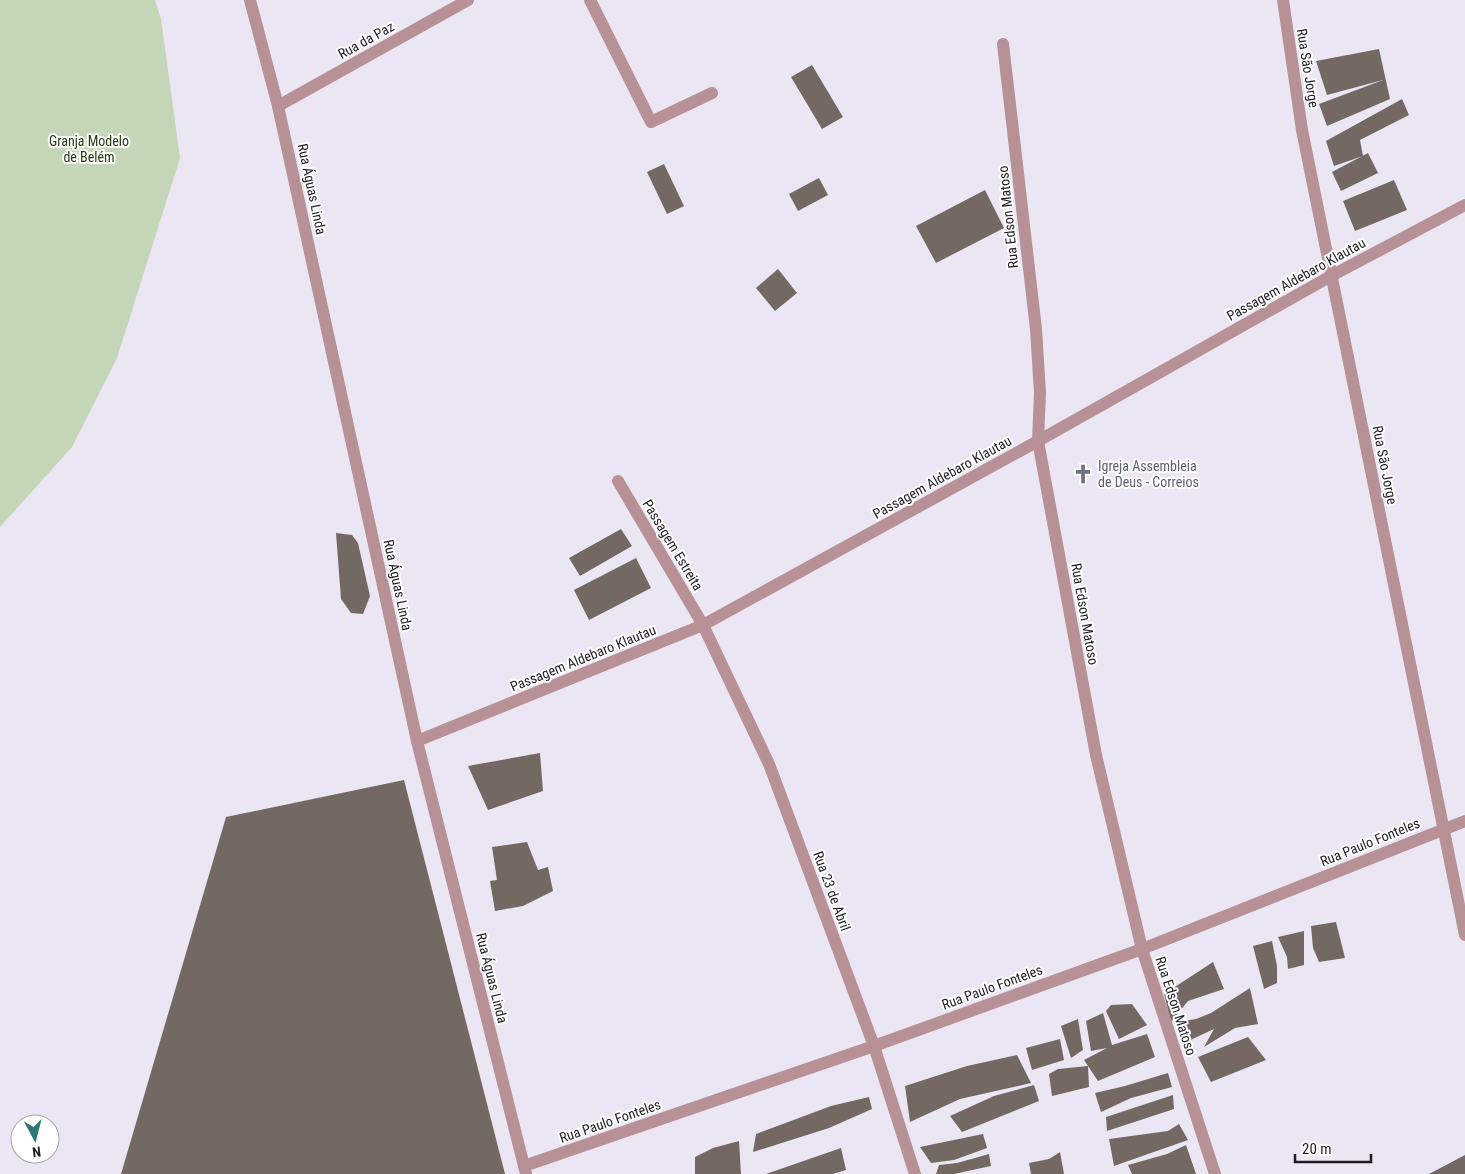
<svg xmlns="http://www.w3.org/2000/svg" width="1465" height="1174" viewBox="0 0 1465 1174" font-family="'Roboto Condensed',sans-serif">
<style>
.green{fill:#c4d5b8}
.building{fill:#746962}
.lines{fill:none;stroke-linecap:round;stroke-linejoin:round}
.street{stroke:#b89196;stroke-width:12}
.labels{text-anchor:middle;stroke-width:4;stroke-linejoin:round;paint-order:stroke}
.street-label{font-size:14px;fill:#1f1d22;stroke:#fff}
.park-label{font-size:14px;fill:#253d0f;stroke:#fff}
.worship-label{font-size:14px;fill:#5b616d;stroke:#fff;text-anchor:start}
</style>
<rect width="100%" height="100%" fill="#eae6f3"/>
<polygon class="green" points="0,0 155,0 161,19 180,158 117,358 72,447 0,527"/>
<g class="building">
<polygon points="1379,49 1390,99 1327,126 1319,104 1383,80 1327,95 1316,61"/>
<polygon points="812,65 843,117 822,129 791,77"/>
<polygon points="1402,99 1409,115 1360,140 1363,156 1334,166 1326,141"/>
<polygon points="1368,153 1378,173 1341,191 1332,172"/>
<polygon points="664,164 684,206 667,214 647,172"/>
<polygon points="819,178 828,195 798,211 789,194"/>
<polygon points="1394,180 1407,210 1355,231 1343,201"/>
<polygon points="985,190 1004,228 936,263 916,226"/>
<polygon points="778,269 797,293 775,311 756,288"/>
<polygon points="621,529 632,546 580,576 569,558"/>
<polygon points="336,533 352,535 358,543 370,596 363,614 351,613 341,599"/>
<polygon points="636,558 651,588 589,620 574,590"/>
<polygon points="540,753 543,791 488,810 468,766"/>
<polygon points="404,780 505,1174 121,1174 226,817"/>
<polygon points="527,842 538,870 548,867 553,891 523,906 495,911 490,881 497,880 492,847"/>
<polygon points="1336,922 1345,958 1319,962 1313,948 1311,926"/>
<polygon points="1304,931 1304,965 1288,969 1287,957 1278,937"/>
<polygon points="1272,941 1277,966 1277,983 1264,989 1253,946"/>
<polygon points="1213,962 1224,989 1188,1001 1171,1022 1164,994"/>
<polygon points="1250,988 1258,1024 1235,1028 1204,1047 1214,1029 1184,1043 1176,1022 1196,1019 1211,1013"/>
<polygon points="1132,1004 1147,1025 1119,1039 1106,1011 1111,1005"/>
<polygon points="1103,1013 1112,1045 1147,1034 1155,1057 1098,1081 1088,1066 1089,1087 1052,1096 1049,1074 1058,1069 1088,1066 1084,1060 1107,1048 1091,1051 1086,1021"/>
<polygon points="1078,1019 1083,1050 1071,1058 1061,1026"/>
<polygon points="1248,1037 1266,1060 1211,1082 1198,1057"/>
<polygon points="1060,1039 1064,1060 1032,1070 1026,1048"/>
<polygon points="1017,1055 1031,1083 960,1099 910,1122 905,1086 967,1066"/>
<polygon points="1168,1073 1172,1087 1131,1098 1101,1112 1095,1093 1125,1086"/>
<polygon points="1034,1085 1039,1101 962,1132 950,1116 994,1096"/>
<polygon points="1173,1095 1174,1109 1107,1131 1106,1117"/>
<polygon points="869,1097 872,1109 829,1128 753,1152 756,1134 831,1106"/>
<polygon points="1179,1124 1188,1140 1114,1166 1109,1139 1168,1131"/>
<polygon points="983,1134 987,1148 954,1160 931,1163 920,1147"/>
<polygon points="739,1141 741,1174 695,1174 695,1157 713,1148"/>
<polygon points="1186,1145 1196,1174 1132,1174 1128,1165 1167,1154"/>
<polygon points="841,1148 846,1170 833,1174 766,1174"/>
<polygon points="1060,1152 1064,1174 1031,1174 1029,1163 1049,1159"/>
<polygon points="989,1154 991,1166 954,1174 936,1174 939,1165 957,1163"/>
<polygon points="1465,1155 1465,1174 1429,1174"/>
</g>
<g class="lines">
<g class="street">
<polyline points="250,0 278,106 417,741 526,1174"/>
<polyline points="590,0 651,122 712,93"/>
<polyline points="1283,0 1302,130 1465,935"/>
<polyline points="1003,44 1036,329 1040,393 1038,441 1096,755 1142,949 1215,1174"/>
<polyline points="278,106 468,0"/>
<polyline points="618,481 703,625 769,764 874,1046 915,1174"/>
<polyline points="417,741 703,625 1038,441 1331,276 1465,205"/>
<polyline points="524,1166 874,1046 1142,949 1465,821"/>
</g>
</g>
<defs>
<symbol id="church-bare" viewBox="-9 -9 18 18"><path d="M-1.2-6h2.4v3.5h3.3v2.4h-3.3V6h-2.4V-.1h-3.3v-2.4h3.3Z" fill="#6b7280" stroke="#fff" stroke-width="2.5" paint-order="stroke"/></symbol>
</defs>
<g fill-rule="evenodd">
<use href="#church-bare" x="1069" y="460" width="28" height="28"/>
</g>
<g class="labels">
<g class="street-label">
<text transform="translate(366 40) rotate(-29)" y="5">Rua da Paz</text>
<text transform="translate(1308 68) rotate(81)" y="5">Rua São Jorge</text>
<text transform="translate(312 189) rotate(78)" y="5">Rua Águas Linda</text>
<text transform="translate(1008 217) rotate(-96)" y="5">Rua Edson Matoso</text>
<text transform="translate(1296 279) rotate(-29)" y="5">Passagem Aldebaro Klautau</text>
<text transform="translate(1385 465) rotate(79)" y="5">Rua São Jorge</text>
<text transform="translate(942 477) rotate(-29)" y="5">Passagem Aldebaro Klautau</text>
<text transform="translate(673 545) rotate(59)" y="5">Passagem Estreita</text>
<text transform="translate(398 585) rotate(78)" y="5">Rua Águas Linda</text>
<text transform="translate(1085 614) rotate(80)" y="5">Rua Edson Matoso</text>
<text transform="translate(583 658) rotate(-22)" y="5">Passagem Aldebaro Klautau</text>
<text transform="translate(1370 842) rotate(-22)" y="5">Rua Paulo Fonteles</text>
<text transform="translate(832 891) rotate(70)" y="5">Rua 23 de Abril</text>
<text transform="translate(492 978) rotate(76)" y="5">Rua Águas Linda</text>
<text transform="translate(992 987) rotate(-20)" y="5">Rua Paulo Fonteles</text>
<text transform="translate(1176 1006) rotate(72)" y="5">Rua Edson Matoso</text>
<text transform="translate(610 1121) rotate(-19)" y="5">Rua Paulo Fonteles</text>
</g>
<g class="park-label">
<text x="89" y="146">Granja Modelo<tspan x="89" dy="16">de Belém</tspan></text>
</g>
<g class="worship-label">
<text x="1098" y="471">Igreja Assembleia<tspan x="1098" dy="16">de Deus - Correios</tspan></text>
</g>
</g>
<g transform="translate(35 1139) rotate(173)"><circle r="24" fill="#ffffff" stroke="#a5a5a7"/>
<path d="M0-4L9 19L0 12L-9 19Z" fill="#2e7778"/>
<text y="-8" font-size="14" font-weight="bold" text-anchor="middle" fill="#1f1d22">N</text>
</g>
<path d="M1295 1154v8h76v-8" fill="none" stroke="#1f1d22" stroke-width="2.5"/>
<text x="1302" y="1154" font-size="15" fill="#1f1d22" stroke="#ffffff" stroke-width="4" paint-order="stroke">20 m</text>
</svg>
